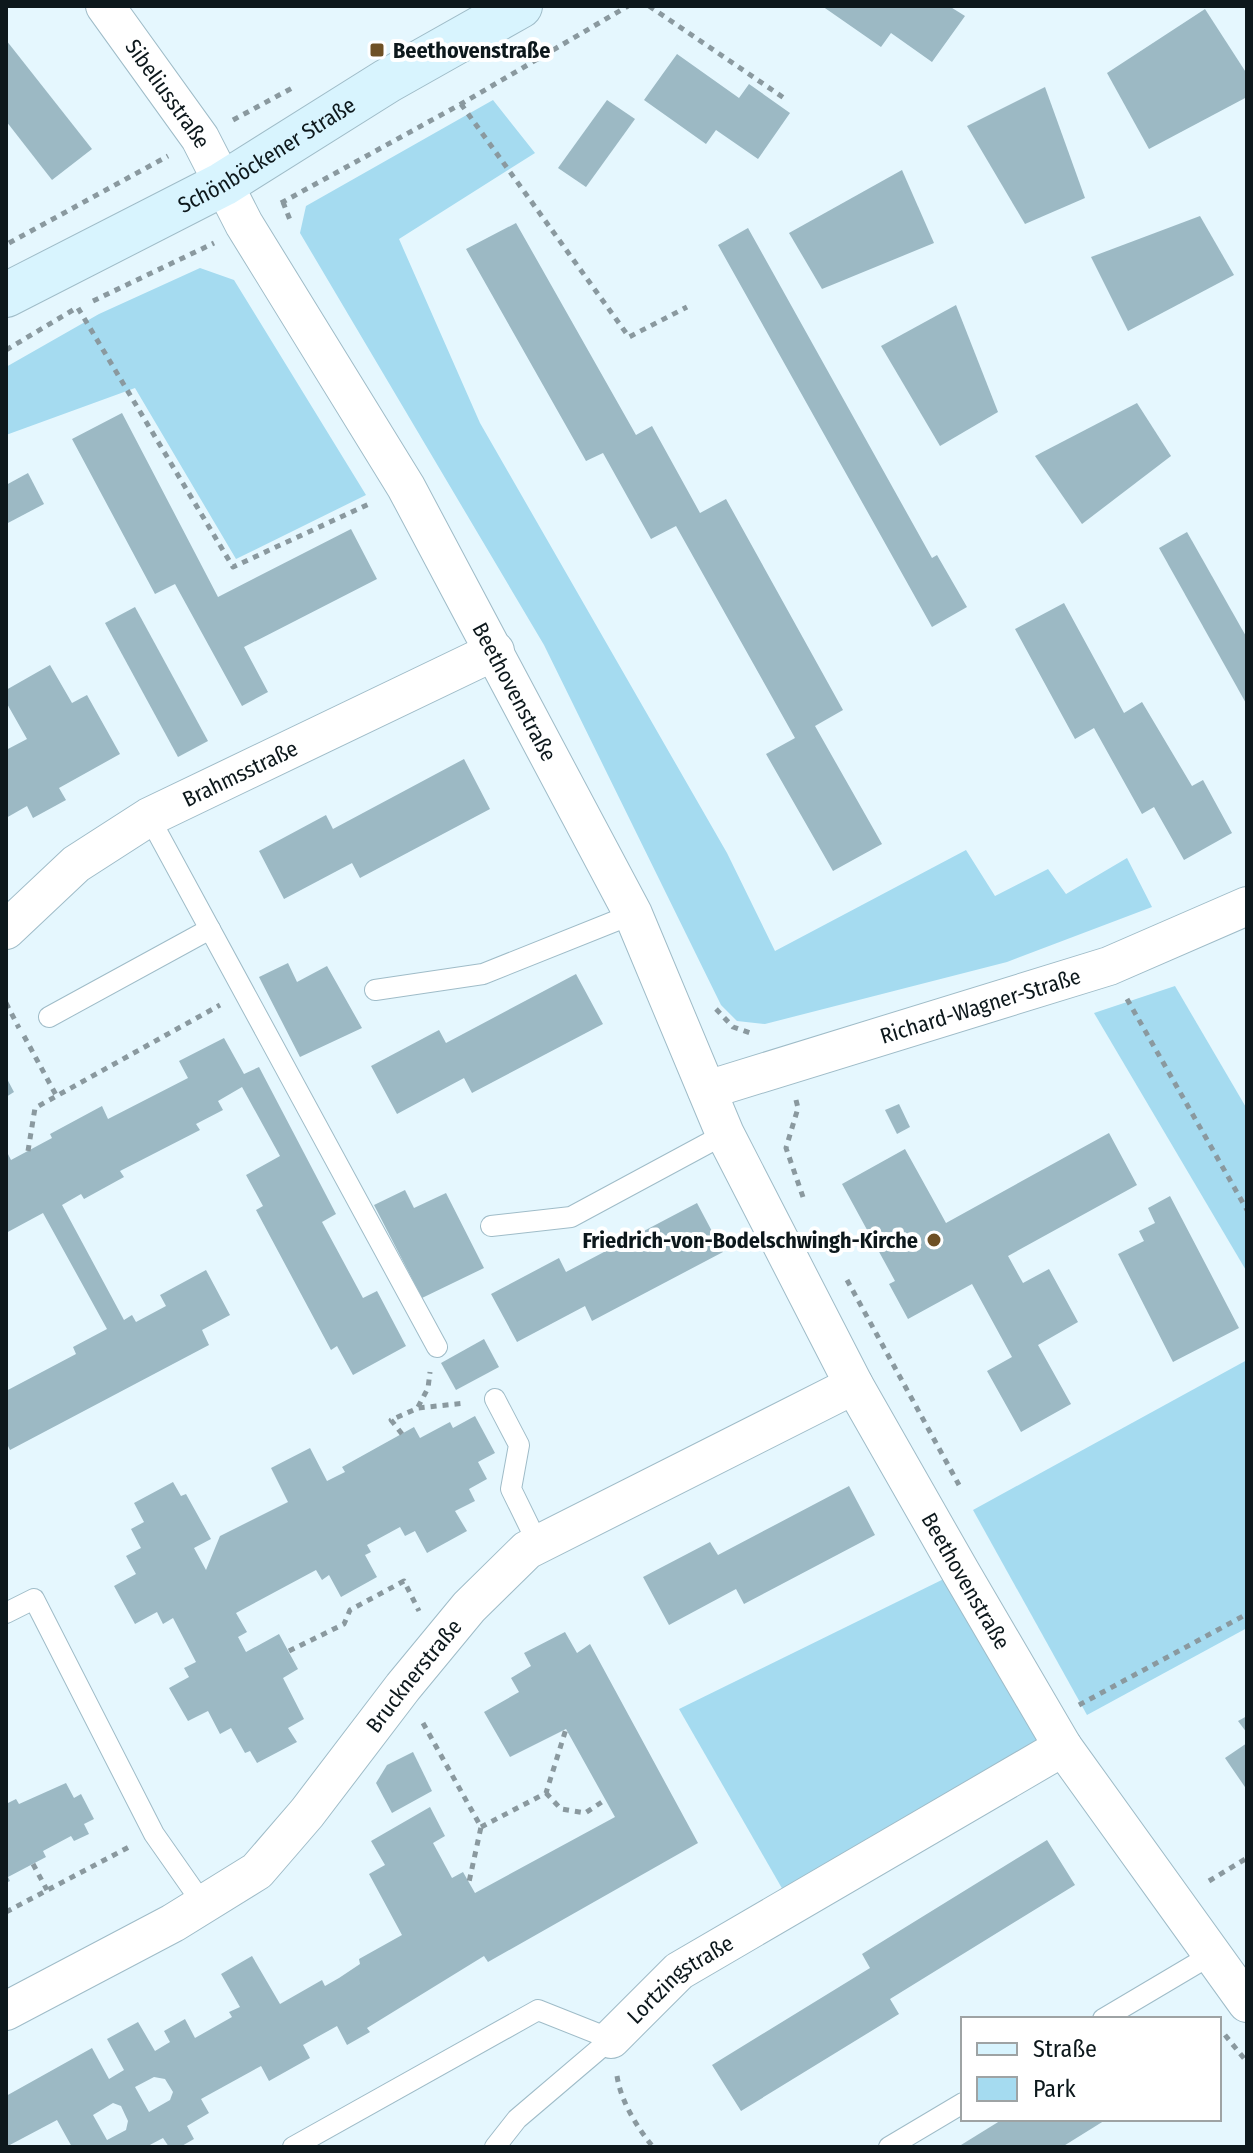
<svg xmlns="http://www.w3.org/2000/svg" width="1253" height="2153" viewBox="0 0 1253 2153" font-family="'Fira Sans Condensed',sans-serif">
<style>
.green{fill:#a5dbf0}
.building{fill:#9cb9c4;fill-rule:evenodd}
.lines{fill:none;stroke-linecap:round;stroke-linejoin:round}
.lane-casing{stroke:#9fbcc8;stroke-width:22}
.street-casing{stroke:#9fbcc8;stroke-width:40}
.secondary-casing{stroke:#9fbcc8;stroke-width:46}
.path{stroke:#8a999f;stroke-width:5;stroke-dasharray:6 6;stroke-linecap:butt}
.lane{stroke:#fff;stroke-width:20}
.street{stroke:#fff;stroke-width:38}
.secondary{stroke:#d8f4fe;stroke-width:44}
.poi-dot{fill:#6e5025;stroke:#fff;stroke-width:3}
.labels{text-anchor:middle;stroke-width:8;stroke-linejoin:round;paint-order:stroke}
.poi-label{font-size:22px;font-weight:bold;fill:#0d181c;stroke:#fff;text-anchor:start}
.street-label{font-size:22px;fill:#0d181c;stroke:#fff}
</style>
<rect width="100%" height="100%" fill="#e5f7fe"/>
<g class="green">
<polygon points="493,100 535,153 399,239 480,423 727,853 775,951 966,850 995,896 1048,869 1066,894 1127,858 1152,907 1007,962 765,1024 737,1021 721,1005 544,645 300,233 306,206"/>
<polygon points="200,268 234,280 366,495 236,559 135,388 6,435 6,367 99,314"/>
<polygon points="1175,986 1247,1109 1247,1272 1094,1013"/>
<polygon points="1247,1360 1247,1628 1087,1715 973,1510"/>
<polygon points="960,1571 1063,1747 791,1904 679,1709"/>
</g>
<g class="building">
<polygon points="822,6 949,6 965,16 932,62 891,33 881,47"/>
<polygon points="1205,9 1247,74 1247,97 1149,149 1107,73"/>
<polygon points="6,40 92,149 52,180 6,121"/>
<polygon points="677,54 739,98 749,84 790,113 758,159 716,130 706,144 644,100"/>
<polygon points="1045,87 1085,198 1025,224 967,126"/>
<polygon points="607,100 635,119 586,187 558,168"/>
<polygon points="902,170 934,243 822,289 789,233"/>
<polygon points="1200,216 1234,275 1128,331 1091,257"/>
<polygon points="516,223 636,435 652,426 700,513 726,499 843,710 815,726 882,844 833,871 766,754 795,738 676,526 651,539 603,453 586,461 466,249"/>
<polygon points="748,228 932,558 937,555 967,607 932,627 718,245"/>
<polygon points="956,305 998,412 940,446 881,346"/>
<polygon points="1137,403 1171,456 1082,524 1035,456"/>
<polygon points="122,413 218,597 351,529 377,579 244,647 268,692 242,706 175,584 155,594 72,439"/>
<polygon points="28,473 44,504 6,524 6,485"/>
<polygon points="1187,532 1247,638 1247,705 1159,548"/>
<polygon points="1064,603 1124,713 1142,702 1192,786 1203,780 1232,833 1184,860 1154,807 1142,814 1094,728 1075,739 1015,629"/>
<polygon points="135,607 208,741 178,757 105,623"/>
<polygon points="50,665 72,703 87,695 120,754 59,788 66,800 33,818 27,806 6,818 6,750 27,739 6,702 6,690"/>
<polygon points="464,759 490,809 360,878 352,863 284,899 259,851 326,815 333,829"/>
<polygon points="288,963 297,982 327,966 362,1028 300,1057 259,977"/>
<polygon points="576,974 603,1024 472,1093 464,1078 397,1114 371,1066 439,1030 446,1043"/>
<polygon points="224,1038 244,1074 259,1067 336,1214 322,1222 363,1298 377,1291 406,1346 353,1375 337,1346 331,1350 256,1210 263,1206 246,1175 280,1156 242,1087 218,1101 223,1110 196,1124 200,1130 120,1171 124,1177 84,1199 81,1194 62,1205 124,1320 132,1315 136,1322 166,1306 160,1295 206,1270 230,1315 202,1330 209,1345 10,1450 6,1442 6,1391 76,1354 73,1347 107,1329 43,1213 6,1233 6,1150 11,1160 52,1138 50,1134 102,1106 108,1119 188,1078 179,1061"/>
<polygon points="6,1077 14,1092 6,1097"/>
<polygon points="899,1104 910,1127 897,1134 885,1110"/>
<polygon points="1109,1133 1137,1185 1008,1256 1023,1283 1049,1269 1078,1322 1038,1345 1071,1404 1021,1432 987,1371 1012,1357 972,1284 908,1319 889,1284 895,1281 842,1184 905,1149 946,1223"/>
<polygon points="405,1190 414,1208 446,1193 484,1268 422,1298 374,1205"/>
<polygon points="1170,1196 1239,1328 1173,1362 1118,1254 1144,1241 1139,1231 1155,1223 1148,1208"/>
<polygon points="697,1203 723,1252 592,1321 585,1306 517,1342 491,1294 559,1258 566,1272"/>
<polygon points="484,1339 499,1367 456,1390 441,1363"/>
<polygon points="475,1416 495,1453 478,1462 487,1479 469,1489 475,1501 455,1511 467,1531 427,1553 415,1531 405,1536 400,1527 367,1545 371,1552 365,1555 377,1577 341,1597 329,1575 322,1580 316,1570 236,1613 247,1632 238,1637 246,1652 279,1634 298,1669 283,1678 304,1719 288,1728 297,1742 257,1763 250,1751 245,1753 231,1728 220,1734 208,1711 188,1721 169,1688 189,1677 184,1668 196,1662 173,1618 163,1624 157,1612 135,1624 114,1586 136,1574 126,1556 141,1548 131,1529 144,1522 134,1503 173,1482 181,1496 186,1494 211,1539 194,1548 206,1570 220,1536 288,1502 271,1468 310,1448 327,1481 345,1472 342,1467 414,1427 420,1438 450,1422 453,1428"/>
<polygon points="849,1486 875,1535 744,1604 736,1589 669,1625 643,1577 710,1542 718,1555"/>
<path d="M 565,1632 L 577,1653 L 590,1644 L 698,1843 L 488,1962 L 484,1956 L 367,2028 L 370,2032 L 347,2045 L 337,2026 L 303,2045 L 310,2058 L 269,2081 L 261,2066 L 201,2099 L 209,2113 L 187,2126 L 194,2139 L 180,2147 L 169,2147 L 163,2138 L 146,2147 L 72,2147 L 57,2120 L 6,2147 L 6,2096 L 92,2048 L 109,2079 L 124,2070 L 107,2039 L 138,2022 L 155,2051 L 170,2042 L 164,2031 L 185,2019 L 195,2038 L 232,2017 L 229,2012 L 240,2007 L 221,1974 L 252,1956 L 280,2004 L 322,1980 L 325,1986 L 339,1978 L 360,1964 L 359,1959 L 402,1935 L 369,1874 L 385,1865 L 371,1841 L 430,1807 L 445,1836 L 433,1843 L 452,1878 L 463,1872 L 475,1893 L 615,1817 L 566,1729 L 510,1757 L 484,1712 L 519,1692 L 511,1678 L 531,1666 L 524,1653 ZM 154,2077 L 165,2079 L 173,2092 L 170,2100 L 149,2112 L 135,2087 ZM 113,2103 L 121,2106 L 128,2121 L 126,2130 L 107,2140 L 93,2115 Z"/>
<polygon points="1247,1716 1247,1733 1238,1721"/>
<polygon points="1247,1743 1247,1790 1225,1758"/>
<polygon points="413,1752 432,1791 392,1813 376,1783 387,1765"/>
<polygon points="66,1783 74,1798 81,1794 94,1819 84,1824 89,1834 74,1841 71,1836 43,1851 46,1857 8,1877 10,1881 6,1883 6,1804 16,1799 19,1804"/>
<polygon points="1047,1840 1075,1885 890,1999 899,2014 741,2111 712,2065 870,1968 862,1954"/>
<polygon points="1003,2119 1107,2119 1062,2147 962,2147 961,2145"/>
</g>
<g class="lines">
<defs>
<g id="lane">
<polyline points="149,817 437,1347"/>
<polyline points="375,990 483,974 633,914"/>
<polyline points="49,1017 210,929"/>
<polyline points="491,1226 571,1217 725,1134"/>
<polyline points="495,1399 519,1445 511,1489 538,1544"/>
<polyline points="6,1613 34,1599 154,1834 203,1904"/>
<polyline points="1103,2019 1211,1955"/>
<polyline points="293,2147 538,2010 611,2039 517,2119 495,2147"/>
<polyline points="889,2147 963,2103"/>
</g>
<g id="street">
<path id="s1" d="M 105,6 L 200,138 L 244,224 L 406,487 L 633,914 L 725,1134 L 854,1385 L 960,1571 L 1063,1747 L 1247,2003"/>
<path id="s2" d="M 6,930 L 76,864 L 149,817 L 495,651"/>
<path id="s3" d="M 707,1090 L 1109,966 L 1247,906"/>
<path id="s4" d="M 6,2011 L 173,1923 L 257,1871 L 307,1813 L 403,1687 L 469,1607 L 527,1550 L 854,1385"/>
<path id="s5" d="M 611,2039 L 679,1971 L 1063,1747"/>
</g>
<g id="secondary">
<path id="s6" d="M 6,295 L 223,184 L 387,81 L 520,6"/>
</g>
</defs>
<use href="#lane" class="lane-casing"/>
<use href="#street" class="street-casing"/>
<use href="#secondary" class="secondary-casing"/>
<g class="path">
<polyline points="649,6 787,100"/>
<polyline points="461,104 629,337 687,307"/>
<polyline points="233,120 294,87"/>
<polyline points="283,202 290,220"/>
<polyline points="281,203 461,104 628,6"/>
<polyline points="9,243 168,156"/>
<polyline points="93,301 214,243"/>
<polyline points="78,308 233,567 371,503"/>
<polyline points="6,350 73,310"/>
<polyline points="1127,999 1247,1210"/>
<polyline points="6,1003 19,1028"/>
<polyline points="716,1009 733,1027 753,1034"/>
<polyline points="24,1036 56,1095"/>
<polyline points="796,1100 798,1108 786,1148 803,1197"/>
<polyline points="28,1151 35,1108 220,1005"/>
<polyline points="847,1280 959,1485"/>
<polyline points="418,1407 428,1388 430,1372"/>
<polyline points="402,1434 391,1420 418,1408 466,1403"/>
<polyline points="289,1651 344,1624 350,1610 404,1581 419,1611"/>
<polyline points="1079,1705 1247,1614"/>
<polyline points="423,1723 481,1827 469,1882"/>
<polyline points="546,1793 561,1809 585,1813 605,1800"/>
<polyline points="481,1827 546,1793 566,1729"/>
<polyline points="33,1864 47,1890"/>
<polyline points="1209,1881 1247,1858"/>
<polyline points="6,1912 129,1847"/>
<polyline points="1225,2035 1247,2062"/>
<path d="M 617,2076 C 621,2102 637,2127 653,2147"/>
</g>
<use href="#lane" class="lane"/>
<use href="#street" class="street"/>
<use href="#secondary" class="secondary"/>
</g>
<g class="poi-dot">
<rect x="369" y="42" width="16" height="16" rx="4"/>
<circle cx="934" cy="1240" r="8"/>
</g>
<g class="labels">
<g class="poi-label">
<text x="393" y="58">Beethovenstraße</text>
<text x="918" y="1248" text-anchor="end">Friedrich-von-Bodelschwingh-Kirche</text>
</g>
<g class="street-label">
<text dy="8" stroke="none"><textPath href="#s1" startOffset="108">Sibeliusstraße</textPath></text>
<text dy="8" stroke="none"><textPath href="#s6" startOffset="296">Schönböckener Straße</textPath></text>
<text dy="8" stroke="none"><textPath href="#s1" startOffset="800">Beethovenstraße</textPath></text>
<text dy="8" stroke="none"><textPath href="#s2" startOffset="284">Brahmsstraße</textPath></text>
<text dy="8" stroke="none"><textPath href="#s3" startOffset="286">Richard-Wagner-Straße</textPath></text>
<text dy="8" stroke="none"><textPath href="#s1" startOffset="1798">Beethovenstraße</textPath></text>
<text dy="8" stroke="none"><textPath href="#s4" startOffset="538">Brucknerstraße</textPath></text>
<text dy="8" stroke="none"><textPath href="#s5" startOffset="92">Lortzingstraße</textPath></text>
</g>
</g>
<rect width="1253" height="2153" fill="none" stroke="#0d181c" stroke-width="16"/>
<rect x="961" y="2017" width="260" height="104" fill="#ffffff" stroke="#9ea3a4" stroke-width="2"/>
<rect x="977" y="2043" width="40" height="12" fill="#d8f4fe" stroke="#9ea3a4" stroke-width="2"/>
<text x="1033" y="2057" font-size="24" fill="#0d181c">Straße</text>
<rect x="977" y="2077" width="40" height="24" fill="#a5dbf0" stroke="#9ea3a4" stroke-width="2"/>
<text x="1033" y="2097" font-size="24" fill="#0d181c">Park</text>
</svg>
